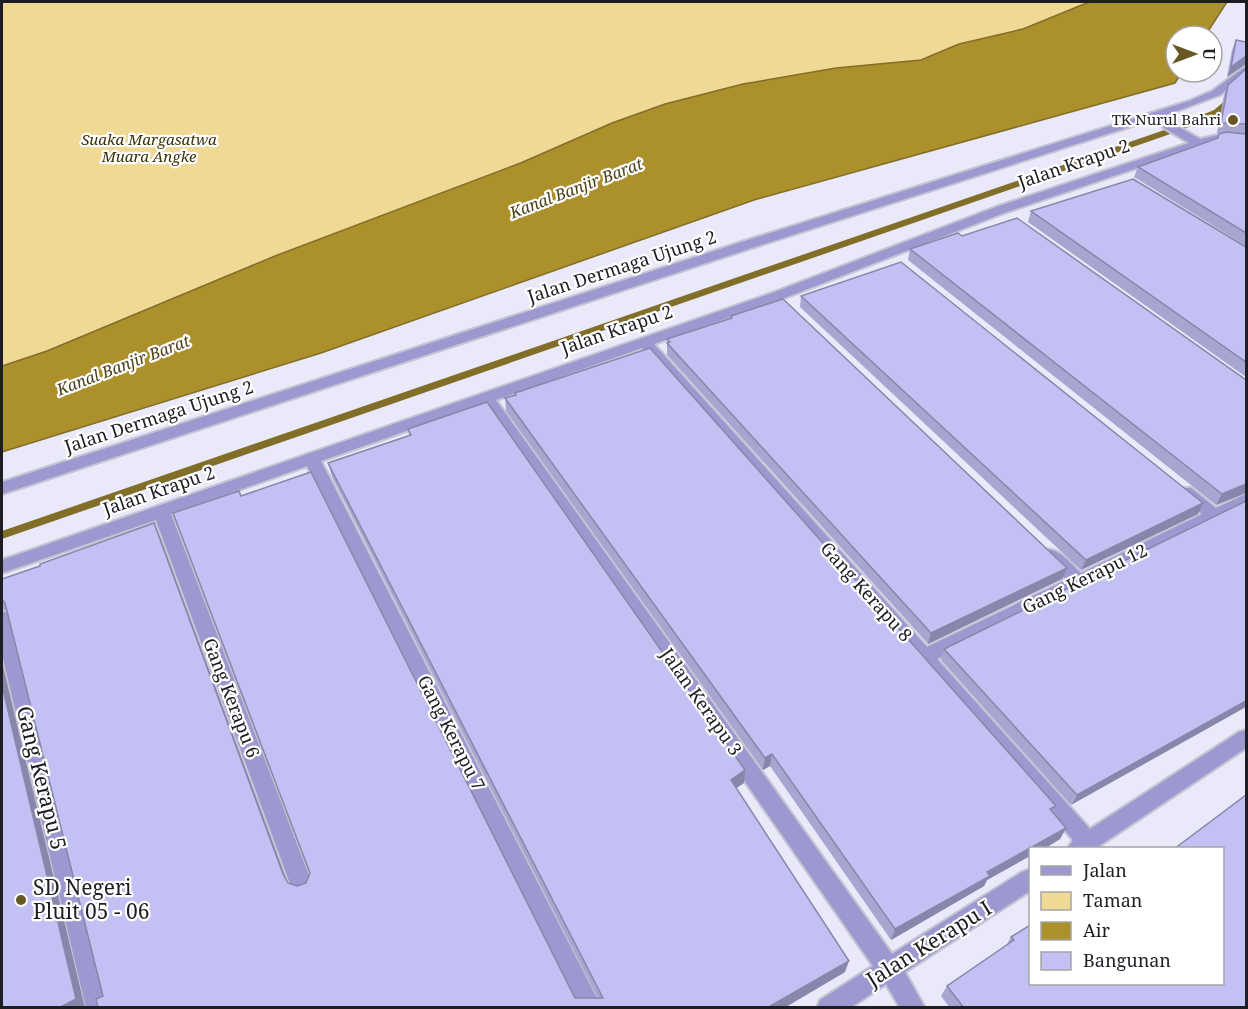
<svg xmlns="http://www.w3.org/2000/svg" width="1248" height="1009" viewBox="0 0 1248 1009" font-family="'Noto Serif',serif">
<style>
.green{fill:#efd995}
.water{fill:#ac902b;stroke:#816e29;stroke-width:1.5}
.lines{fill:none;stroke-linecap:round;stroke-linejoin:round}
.stream{fill:#816e29;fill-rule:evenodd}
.minor-casing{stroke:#c5c4d3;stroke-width:4}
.minor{fill:#9d98d0;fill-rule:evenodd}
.wall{fill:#a8a5d1}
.shaded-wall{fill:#8886aa}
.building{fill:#c3c0f3;stroke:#8886aa;stroke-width:1.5}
.poi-dot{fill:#665724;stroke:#fff;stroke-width:2}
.labels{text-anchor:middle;stroke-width:4.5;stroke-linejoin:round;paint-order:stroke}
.far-poi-label{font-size:15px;fill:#1e1d23;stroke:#fff;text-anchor:end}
.far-park-label{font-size:15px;font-style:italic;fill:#3c3005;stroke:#fff}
.far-water-label{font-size:16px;font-style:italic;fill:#4d4119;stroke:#fff}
.street-label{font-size:18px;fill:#1e1d23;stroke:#fff}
.near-street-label{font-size:21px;fill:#1e1d23;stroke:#fff}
.near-poi-label{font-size:21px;fill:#1e1d23;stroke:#fff;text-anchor:start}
</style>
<rect width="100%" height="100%" fill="#eae9fa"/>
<polygon class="green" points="2,2 1089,2 1023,29 959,44 921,60 836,68 743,84 665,104 612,123 523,162 275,256 47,351 2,366"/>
<polygon class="water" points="1089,2 1227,2 1205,36 1176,36 1176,72 1182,72 1175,83 754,200 321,353 2,452 2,366 47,351 275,256 523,162 612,123 665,104 743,84 836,68 921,60 959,44 1023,29"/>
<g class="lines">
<polygon class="stream" points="1246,83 1246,88 1220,114 1179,131 2,539 2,531 1173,127 1214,110"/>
<defs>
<g id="minor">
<path d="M 1246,66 L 1246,74 L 1220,95 L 1161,117 L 1200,139 L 1222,134 L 1246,137 L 1246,143 L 1222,140 L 1211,143 L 1004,213 L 782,299 L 654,344 L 927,647 L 1066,580 L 1041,555 L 1044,550 C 1058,546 1071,564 1081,573 L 1202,514 L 1179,496 L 1177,492 L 1179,488 L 1191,488 L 1216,508 L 1246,494 L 1246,507 L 937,659 L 1090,829 L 1239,732 L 1246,730 L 1246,748 L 1096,848 L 1068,848 L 1073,840 L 642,348 L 496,400 L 892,954 L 1022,872 L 1030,869 L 1030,891 L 905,972 L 925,1008 L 900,1008 L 886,984 L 850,1008 L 817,1008 L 820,1000 L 873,966 L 483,404 L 321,461 L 602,1008 L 578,1008 L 307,466 L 171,514 L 313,886 L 310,893 L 302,896 L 294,893 L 291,886 L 156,520 L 2,573 L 2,560 L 772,293 L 996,207 L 1189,143 L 1151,120 L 761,245 L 2,494 L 2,482 L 751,239 L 1189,101 L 1212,91 Z"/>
<polygon points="2,611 8,613 11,618 110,1008 86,1008 2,654"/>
</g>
</defs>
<use href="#minor" class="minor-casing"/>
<use href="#minor" class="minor"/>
</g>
<g class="wall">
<polygon points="1236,40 1246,42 1246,65 1246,64 1227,77 1232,50"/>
<polygon points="1246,69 1246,377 1028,222 1031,211 1246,246 1134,177 1138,167 1217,139 1219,134 1222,133 1217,133 1224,95 1228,85"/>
<polygon points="962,236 1245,380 1246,493 1216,505 908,260 910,249"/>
<polygon points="801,296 1198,514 1081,570 800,307"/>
<polygon points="731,316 1062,579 928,644 667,355 667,339 730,318"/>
<polygon points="515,393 1052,812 1066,828 1060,839 1044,849 1030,849 1030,856 987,880 984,886 891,940 770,766 763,770 506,411 505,398 515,395"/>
<polygon points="408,429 744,783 736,788 845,972 784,1008 98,1008 103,996 6,610 2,609 2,579 160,537 287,881 288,883 297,886 306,883 310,873 241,496 575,998 598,998 332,477 328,463 409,435"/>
<polygon points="1246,501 1071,805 941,660 944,649"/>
<polygon points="1030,925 1030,984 1246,1008 950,1008 941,996 947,986 1007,944 1011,937"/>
</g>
<g class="shaded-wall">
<polygon points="1246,56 1246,64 1227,77 1231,67"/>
<polygon points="1246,484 1246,493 1216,505 1222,494"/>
<polygon points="1203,503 1198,514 1081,570 1086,560"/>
<polygon points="154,523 160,537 289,887 283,874"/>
<polygon points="1067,568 1062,579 928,644 931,633"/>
<polygon points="2,662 85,1008 59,1008 2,685"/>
<polygon points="1246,701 1246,707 1071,805 1077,795"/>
<polygon points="772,754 770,766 763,770 765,758"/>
<polygon points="745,770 744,783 729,793 731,780"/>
<polygon points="1066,828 1060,839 1044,849 1030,849 1030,856 987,880 984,886 891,940 895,929 987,872"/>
<polygon points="849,961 845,972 784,1008 767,1008"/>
</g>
<g class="building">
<polygon points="1236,40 1246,42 1246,56 1231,67"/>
<polygon points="1246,69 1246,124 1221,123 1228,85"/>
<polygon points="1226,132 1246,134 1246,233 1138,167 1218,138 1219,134"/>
<polygon points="1133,179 1246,247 1246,362 1031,211"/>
<polygon points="1017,218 1246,380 1246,484 1222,494 910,249 958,233 962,236"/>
<polygon points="901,262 1203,503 1086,560 801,296"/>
<polygon points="783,299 1067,568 931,633 667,343 670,342 667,339 732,318 731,316"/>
<polygon points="650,348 1056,806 1050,809 1066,828 987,872 990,876 895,929 772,754 765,758 505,398 516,395 515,393"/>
<polygon points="487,402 745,770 731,780 849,961 767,1008 98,1008 96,999 103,996 5,603 2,599 2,579 40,566 40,564 154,523 283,874 288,883 297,886 306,883 310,873 173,513 239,491 241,496 311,472 575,998 603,998 328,463 411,435 408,429"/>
<polygon points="1246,501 1246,701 1077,795 944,649"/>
<polygon points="2,685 76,999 59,1008 2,1008"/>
<polygon points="1246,795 1246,1008 964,1008 947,986 1014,940 1011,937 1030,925 1030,984 1222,984 1222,849 1174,849"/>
</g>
<g class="poi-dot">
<circle cx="1233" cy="120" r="6"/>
<circle cx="21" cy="900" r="6"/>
</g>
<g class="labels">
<g class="far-poi-label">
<text x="1221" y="125">TK Nurul Bahri</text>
</g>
<g class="far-park-label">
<text x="149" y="145">Suaka Margasatwa<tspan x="149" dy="17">Muara Angke</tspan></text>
</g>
<g class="far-water-label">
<text transform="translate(576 188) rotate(-21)" y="6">Kanal Banjir Barat</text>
<text transform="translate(123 365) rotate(-21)" y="6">Kanal Banjir Barat</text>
</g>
<g class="street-label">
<text transform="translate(1074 164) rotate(-19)" y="6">Jalan Krapu 2</text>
<text transform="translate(622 267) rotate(-18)" y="6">Jalan Dermaga Ujung 2</text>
<text transform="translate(617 330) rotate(-19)" y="6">Jalan Krapu 2</text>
<text transform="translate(159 417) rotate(-18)" y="6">Jalan Dermaga Ujung 2</text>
<text transform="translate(159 491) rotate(-19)" y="6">Jalan Krapu 2</text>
<text transform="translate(1085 579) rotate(-26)" y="6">Gang Kerapu 12</text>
<text transform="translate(866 592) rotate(48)" y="6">Gang Kerapu 8</text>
<text transform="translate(231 698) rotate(69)" y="6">Gang Kerapu 6</text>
<text transform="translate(701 702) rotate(55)" y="6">Jalan Kerapu 3</text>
<text transform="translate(451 733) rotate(63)" y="6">Gang Kerapu 7</text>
</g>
<g class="near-street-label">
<text transform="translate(41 778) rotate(76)" y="7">Gang Kerapu 5</text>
<text transform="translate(929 944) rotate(-32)" y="7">Jalan Kerapu I</text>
</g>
<g class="near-poi-label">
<text x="33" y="895">SD Negeri<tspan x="33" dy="24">Pluit 05 - 06</tspan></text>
</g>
</g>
<rect width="1248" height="1009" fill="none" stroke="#1e1d23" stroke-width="6"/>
<rect x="1029" y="847" width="195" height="138" fill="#ffffff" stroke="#a5a5a7" stroke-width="1.5"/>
<rect x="1041" y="866" width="30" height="9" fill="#9d98d0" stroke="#a5a5a7" stroke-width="1.5"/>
<text x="1083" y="877" font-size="18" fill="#1e1d23">Jalan</text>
<rect x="1041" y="892" width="30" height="18" fill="#efd995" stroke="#a5a5a7" stroke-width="1.5"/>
<text x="1083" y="907" font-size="18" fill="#1e1d23">Taman</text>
<rect x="1041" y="922" width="30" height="18" fill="#ac902b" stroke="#a5a5a7" stroke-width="1.5"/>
<text x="1083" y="937" font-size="18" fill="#1e1d23">Air</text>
<rect x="1041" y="952" width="30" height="18" fill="#c3c0f3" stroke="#a5a5a7" stroke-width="1.5"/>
<text x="1083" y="967" font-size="18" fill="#1e1d23">Bangunan</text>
<g transform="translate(1194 54) rotate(90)"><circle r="28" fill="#ffffff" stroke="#a5a5a7" stroke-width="1.5"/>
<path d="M0-4.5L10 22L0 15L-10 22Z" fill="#665724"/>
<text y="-9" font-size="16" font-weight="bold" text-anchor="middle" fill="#1e1d23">U</text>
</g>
</svg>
